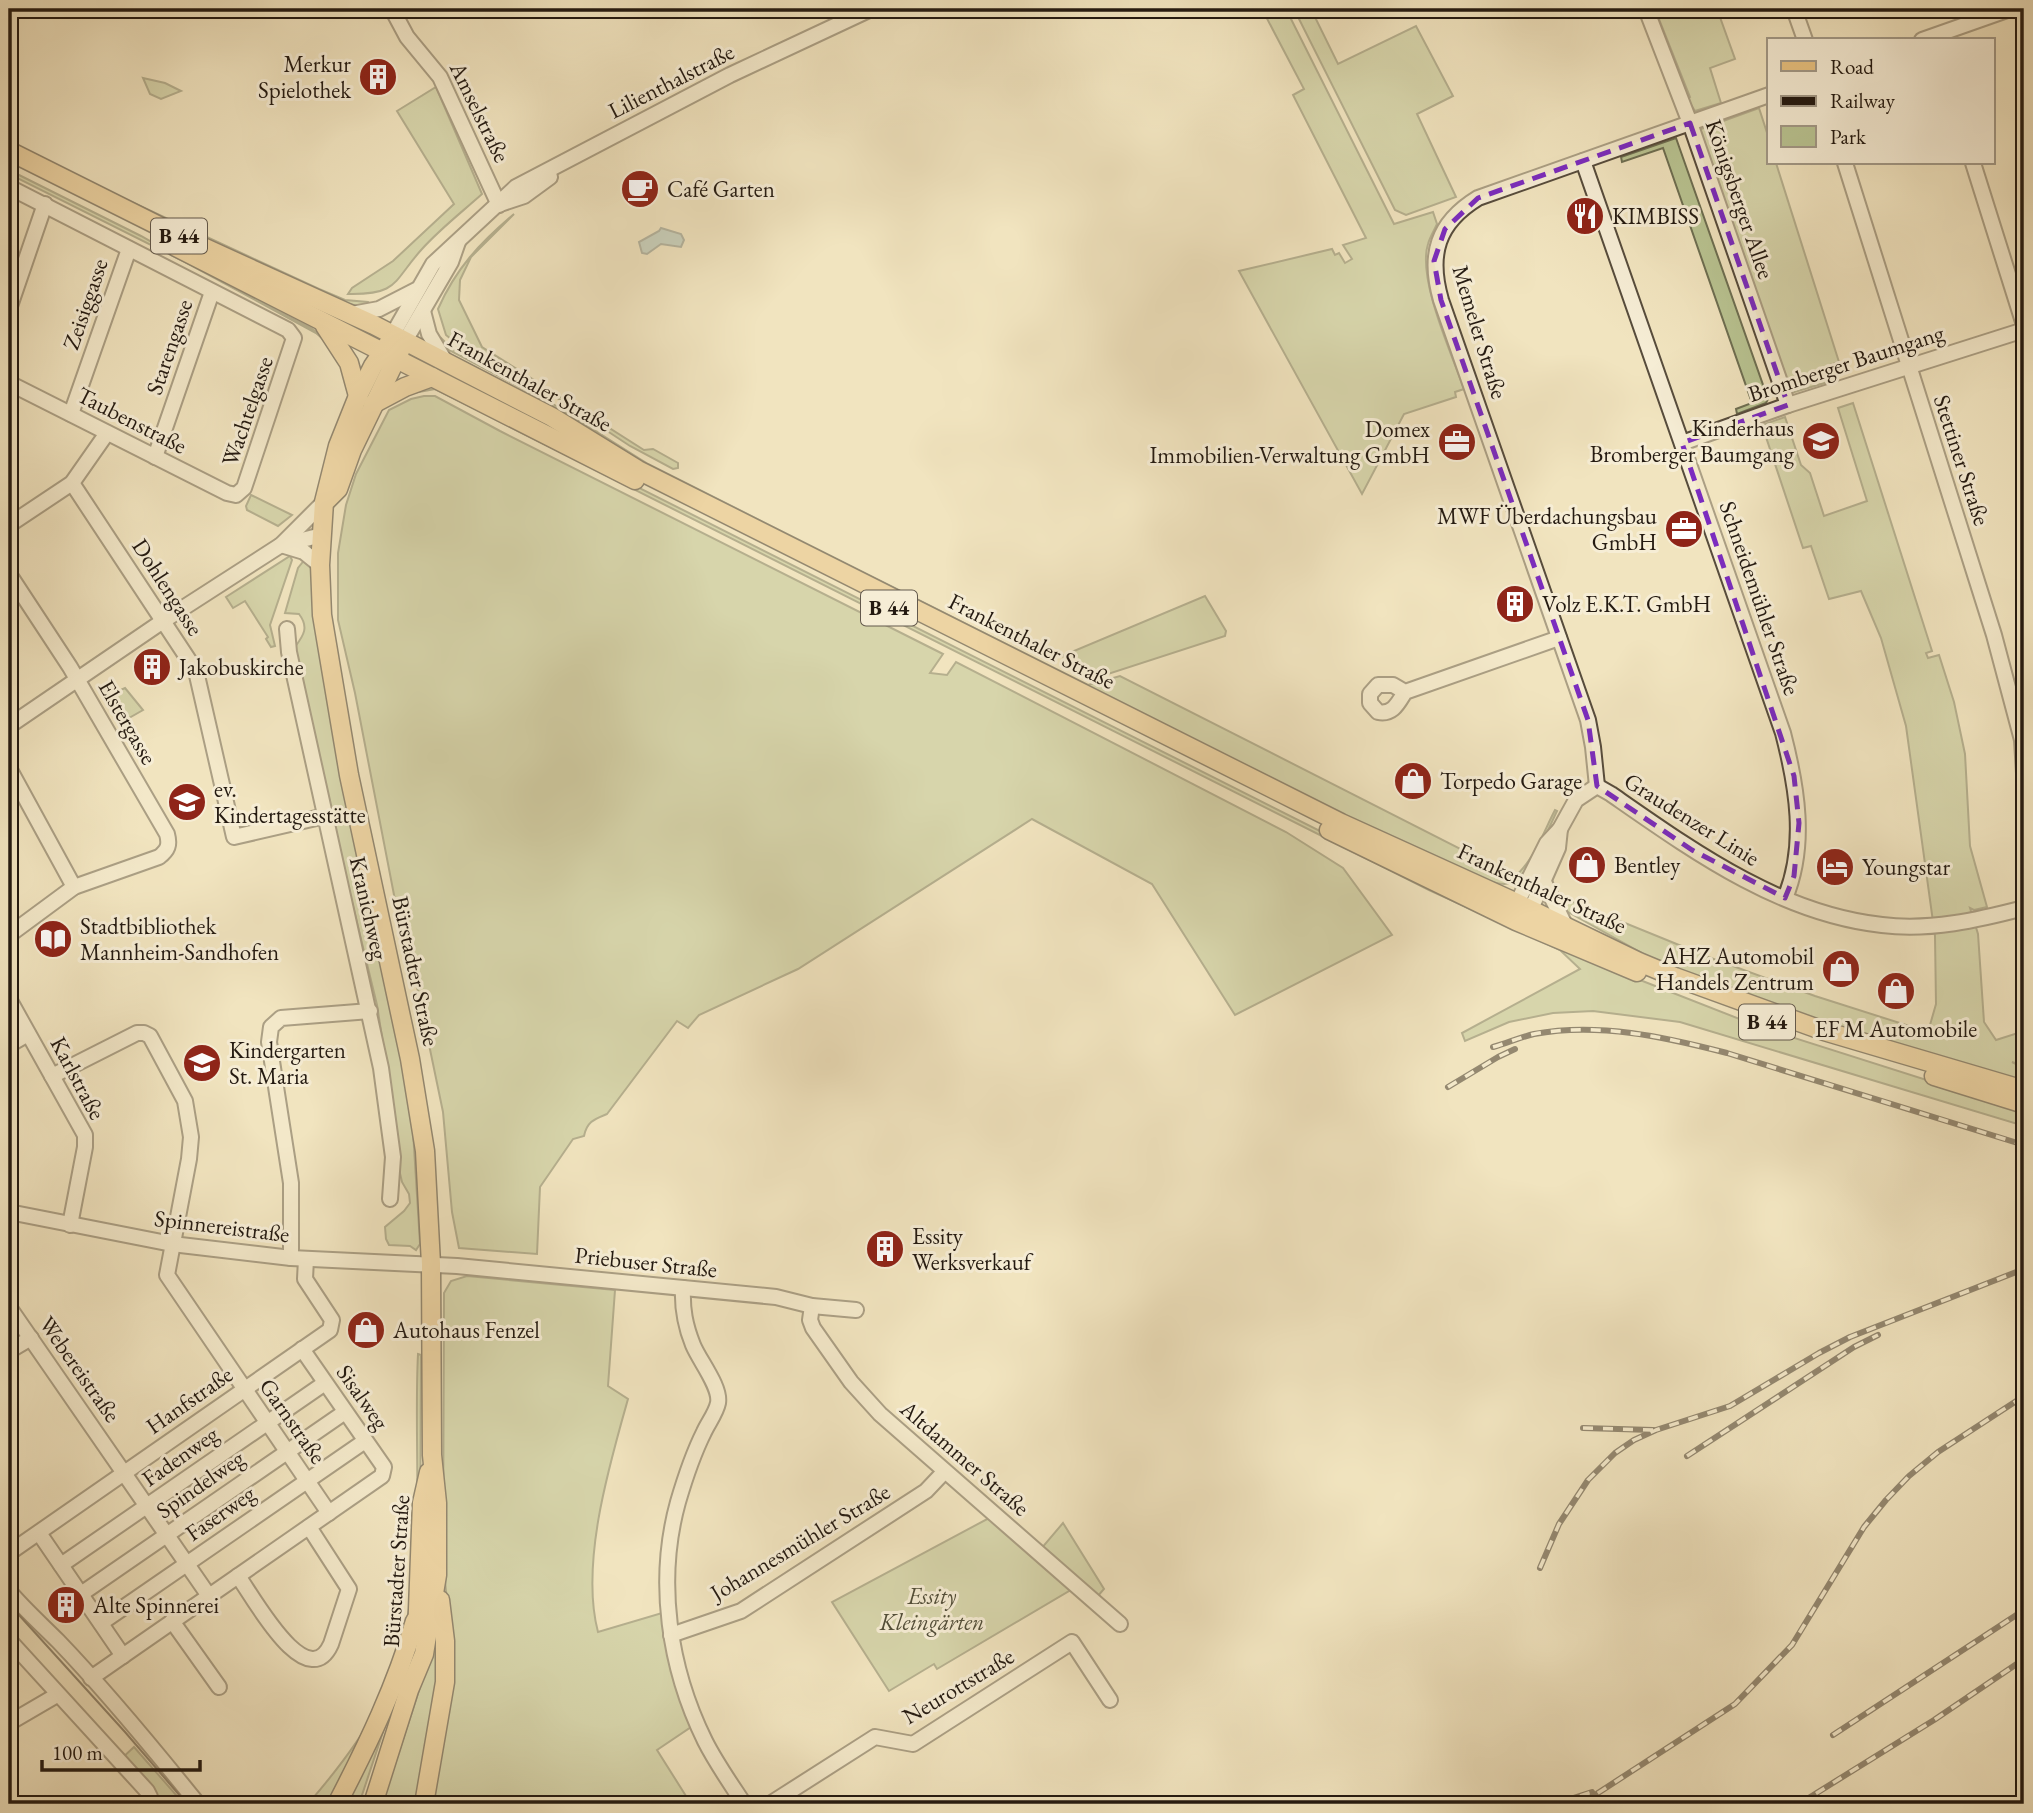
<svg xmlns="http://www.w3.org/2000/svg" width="2033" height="1813" viewBox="0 0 2033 1813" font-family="'EB Garamond',serif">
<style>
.green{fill:#b9c492;stroke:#6e6f52;stroke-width:2}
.water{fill:#9ebcbb;stroke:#6d7b77;stroke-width:2}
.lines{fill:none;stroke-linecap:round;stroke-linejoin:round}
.minor-casing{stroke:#574c3c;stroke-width:18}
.major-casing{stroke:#241a11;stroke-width:21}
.minor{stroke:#f6edd5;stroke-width:14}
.major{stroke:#e8c280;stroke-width:18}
.tram{stroke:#241a11;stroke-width:2}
.rail-casing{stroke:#241a11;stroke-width:6}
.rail{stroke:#f6edd5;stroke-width:3.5;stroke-dasharray:10;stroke-linecap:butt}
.marked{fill:none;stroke:#7b2cbf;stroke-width:5;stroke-dasharray:14 9;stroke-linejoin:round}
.labels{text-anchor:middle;stroke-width:6;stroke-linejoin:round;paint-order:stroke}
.shield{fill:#f6edd5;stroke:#63594c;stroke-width:2}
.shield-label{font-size:21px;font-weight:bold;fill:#241a11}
.poi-label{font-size:23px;fill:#241a11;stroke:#f6edd5;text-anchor:start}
.street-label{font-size:23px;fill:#241a11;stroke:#f6edd5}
.park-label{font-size:23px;font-style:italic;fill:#514d38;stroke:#f6edd5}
</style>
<rect width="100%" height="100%" fill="#f1e4bf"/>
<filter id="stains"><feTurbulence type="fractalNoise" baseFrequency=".00286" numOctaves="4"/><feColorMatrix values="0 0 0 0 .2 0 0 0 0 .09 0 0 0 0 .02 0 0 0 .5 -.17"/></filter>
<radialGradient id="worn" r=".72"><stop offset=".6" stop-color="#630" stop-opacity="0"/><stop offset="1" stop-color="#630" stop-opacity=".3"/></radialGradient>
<g class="green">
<path d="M 1262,9 L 1286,9 L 1394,224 L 1433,212 L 1437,224 C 1434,231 1430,237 1428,244 C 1417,279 1452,354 1464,389 L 1455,392 L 1456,397 L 1404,414 L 1362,494 L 1239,271 L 1332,249 L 1335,255 L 1339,253 L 1345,263 L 1352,259 L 1343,245 L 1366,238 L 1293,95 L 1304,89 Z"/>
<polygon points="1294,9 1311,9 1338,64 1416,26 1453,96 1417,114 1456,197 1406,215 1395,210"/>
<polygon points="1655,9 1717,9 1735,59 1710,68 1721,103 1695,111 1687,99 1690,97"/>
<polygon points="143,78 165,83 181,91 161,99 150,94"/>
<path d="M 436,87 L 482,194 C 462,212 440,229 422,249 C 393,281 399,295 348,294 L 352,288 L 393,261 L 454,204 L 397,111 Z"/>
<polygon points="1759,108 1769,139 1769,163 1776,163 1839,362 1830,365 1835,380 1791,393 1700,134 1701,129"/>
<polygon points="1676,138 1768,399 1766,403 1737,414 1736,409 1752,403 1663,148 1622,162 1621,157"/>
<polygon points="9,141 97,186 319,289 345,300 368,302 372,306 354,305 344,303 197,240 9,145"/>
<polygon points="9,170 141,236 222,282 311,328 321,335 324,340 316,333 185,262 9,174"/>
<path d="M 514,214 L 471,257 L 460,280 L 459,300 L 482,347 L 644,450 L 653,449 L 678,463 L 678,468 L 673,469 L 630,446 L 551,394 L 457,344 L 446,335 L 438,309 C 456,268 480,243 514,214 Z"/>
<path d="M 441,338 L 451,348 L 534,392 L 648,464 L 1088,685 L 1120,676 L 1498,868 L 1512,879 C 1533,863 1543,833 1555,810 L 1557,811 C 1548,829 1527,885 1504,884 C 1497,884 1489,881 1483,879 L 1344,817 L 656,472 L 533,394 L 449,350 L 440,339 Z"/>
<polygon points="422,386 437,386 1443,893 1617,971 1760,1027 2024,1111 2024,1126 1680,1022 1593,1011 1553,1013 1509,1022 1465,1041 1462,1033 1580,969 1560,950 1429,890 435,389 408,394"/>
<path d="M 424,396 L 435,396 L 500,431 L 943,654 L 930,673 L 947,675 L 956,662 L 1286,832 L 1343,868 L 1392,935 L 1235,1015 L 1152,884 L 1032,819 L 798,969 L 699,1015 L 688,1028 L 677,1021 L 607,1114 C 595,1119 587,1121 584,1136 L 573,1139 L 540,1187 L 537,1254 L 459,1248 L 452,1212 L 443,1112 L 415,977 L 395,900 L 355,693 L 338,620 L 338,553 L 346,505 L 356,474 L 389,410 L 411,399 Z"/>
<polygon points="1853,403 1932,651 1926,653 1928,658 1939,655 1954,702 1965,754 1970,846 1987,907 1974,910 1970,908 1978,934 1984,1022 1996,1040 2024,1031 2024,1066 2012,1062 2024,1068 2024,1082 1826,1025 1660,963 1568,912 1557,902 1571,901 1711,958 1815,996 1928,1032 1936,1004 1935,936 1906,726 1881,638 1861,591 1829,599 1811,546 1803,548 1762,425 1785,417 1801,465 1810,473 1824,516 1867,501 1838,408"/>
<polygon points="251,495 292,515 278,526 247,510 246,506"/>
<polygon points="290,556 292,560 270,625 275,646 271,647 266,639 268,637 245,601 233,608 226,597"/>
<path d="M 306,558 L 310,563 L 407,1083 L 413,1131 L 420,1244 L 416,1250 L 410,1246 L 389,1245 L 386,1239 L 385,1227 L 404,1211 L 410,1203 L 409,1194 L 402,1182 L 399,1169 L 391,1095 L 377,1005 L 328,803 L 295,647 C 304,635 309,627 299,614 L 285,613 L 298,568 Z"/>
<polygon points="1205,596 1226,631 1225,636 1105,675 1062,656"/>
<polygon points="125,688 143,710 122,722 104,692 111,689 114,693"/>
<path d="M 467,1276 L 615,1290 L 608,1386 L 628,1399 C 609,1466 580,1564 598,1632 L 662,1613 L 672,1670 L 691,1727 L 657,1750 L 691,1804 L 432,1804 L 452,1648 L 443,1562 L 444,1293 L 451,1281 Z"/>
<path d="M 418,1354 L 421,1355 L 420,1554 L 415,1597 L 401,1658 L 391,1686 L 331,1804 L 308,1804 C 333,1775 358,1744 376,1710 C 434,1599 412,1473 418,1354 Z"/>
<polygon points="991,1517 1074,1588 937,1669 934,1664 889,1691 832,1602"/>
<polygon points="1063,1523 1104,1589 1097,1597 1040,1550"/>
<polygon points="437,1610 442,1652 420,1804 382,1804 426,1669"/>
<polygon points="391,1708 359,1804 343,1804"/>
<polygon points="134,1747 184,1804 156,1804 121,1759"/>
</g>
<polygon class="water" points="661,228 681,234 684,240 681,247 661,244 647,254 642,253 639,242 659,231"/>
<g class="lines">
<defs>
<g id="minor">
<polyline points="392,9 407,37 440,77 499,205"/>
<polyline points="1646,9 1690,123 1788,405"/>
<polyline points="1794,9 1805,40"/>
<polyline points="1922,40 2010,9"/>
<path d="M 1583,161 L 1783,733 C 1797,787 1807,845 1785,898"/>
<polyline points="1845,163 1994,635 2022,740 2024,773"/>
<polyline points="1973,163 2024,325"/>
<polyline points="9,187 288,330 294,338 244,488 236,495 227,493 9,383"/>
<polyline points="500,204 524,196 550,177"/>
<polyline points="9,309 45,204"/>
<polyline points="423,311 429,334 445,361"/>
<polyline points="352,314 379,309 416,290"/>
<polyline points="393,334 433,264 516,187 730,75 871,9"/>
<polyline points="405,341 451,262 458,242"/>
<polyline points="71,414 129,249"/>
<polyline points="1682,443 1788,405 2024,330"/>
<polyline points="155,457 212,292"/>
<polyline points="72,483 196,671 234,837 325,816"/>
<polyline points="9,525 72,483 107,433"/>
<polyline points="286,544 322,535"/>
<polyline points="281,545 304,552 320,565"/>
<path d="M 9,574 L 70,667 L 167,834 C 170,845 168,850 159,857 L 74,887 L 9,935"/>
<polyline points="287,629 289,652 381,1068 393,1157 390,1199"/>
<path d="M 1405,692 L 1393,685 L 1378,685 L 1370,694 L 1370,703 L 1378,712 C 1393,715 1398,703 1405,692 L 1559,638"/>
<polyline points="9,726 163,621 281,545 324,502"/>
<polyline points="9,768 74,887"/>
<path d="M 1597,786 L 1593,747 L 1588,720 L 1441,300 C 1428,255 1437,223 1478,198 L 1769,95"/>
<polyline points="1544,882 1565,925"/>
<path d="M 1517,903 L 1547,843 L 1560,829 L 1576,800 L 1597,786 L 1611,794 C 1693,851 1780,914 1882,925 C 1930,931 1978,920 2024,908"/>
<polyline points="1531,909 1558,848 1560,829"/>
<polyline points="9,999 85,1135 85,1147 70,1225"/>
<polyline points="9,1045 28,1034"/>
<polyline points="52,1076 137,1033 144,1033 150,1036 185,1101 191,1137 189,1159 167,1275 329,1513"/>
<polyline points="9,1212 172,1244 291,1258 457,1266 776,1297 812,1306 856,1310"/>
<polyline points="291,1258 291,1183 269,1042 271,1027 281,1018 370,1011"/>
<path d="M 683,1288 C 682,1309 685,1325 693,1345 C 699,1360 721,1387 718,1403 C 716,1413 708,1423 704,1432 C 693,1454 685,1478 678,1502 C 656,1581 669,1668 705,1741 C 716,1763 731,1784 744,1804"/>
<polyline points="812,1306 810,1320 813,1328 851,1382 880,1414 1120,1624"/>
<polyline points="9,1307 209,1596"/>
<polyline points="9,1351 31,1338"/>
<polyline points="39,1533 123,1656"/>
<polyline points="9,1553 330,1330 332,1320 305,1279 306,1259"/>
<polyline points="61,1565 325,1383"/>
<path d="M 238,1576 C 252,1595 307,1697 331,1644 L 349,1589 L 309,1527"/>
<path d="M 9,1591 C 24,1609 41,1624 58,1641 C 108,1693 153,1748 198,1804"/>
<polyline points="81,1594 345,1412"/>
<polyline points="172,1621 219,1687"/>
<polyline points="101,1623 365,1441"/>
<polyline points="671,1635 741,1611 926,1491 944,1472"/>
<polyline points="9,1640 147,1791 150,1797 150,1804"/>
<polyline points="91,1678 382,1476 384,1467 302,1349"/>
<polyline points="9,1723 57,1695"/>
<polyline points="770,1804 875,1737 913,1744 1072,1642 1110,1700"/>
</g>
<g id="major">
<polyline points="9,151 181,237 374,325 552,417 638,470 1341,823 1517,903 1639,962 1675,977 1824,1031 2024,1090"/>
<polyline points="176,247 635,480"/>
<polyline points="325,326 349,363 358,396"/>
<polyline points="373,404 405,387 432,377"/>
<polyline points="327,500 338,489 352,450 400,351"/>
<polyline points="1329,830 1516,921 1637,972"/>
<polyline points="1934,1076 2024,1104"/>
<polyline points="417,1636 422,1503 429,1472"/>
<path d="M 337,1804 C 368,1744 396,1686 415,1621"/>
<polyline points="373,1804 409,1690 424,1654 437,1575 437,1503 432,1455 431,1264 425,1151 410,1059 349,775 322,615 320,565 324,502 338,446 358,396 373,366 388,344"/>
<polyline points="424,1804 445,1682 445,1641 440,1600"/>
</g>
</defs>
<use href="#minor" class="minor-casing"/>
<use href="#major" class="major-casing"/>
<use href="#minor" class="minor"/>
<use href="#major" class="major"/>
<polyline class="tram" points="9,1604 125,1732 187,1804"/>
<defs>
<g id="rail">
<path d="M 1493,1047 C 1507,1043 1521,1037 1534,1034 C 1598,1022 1665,1037 1727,1053 L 2024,1145"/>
<polyline points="1448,1087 1498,1057 1515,1049"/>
<polyline points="1583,1428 1653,1430"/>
<polyline points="1687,1456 1854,1347 1878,1335"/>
<polyline points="1540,1568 1559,1524 1588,1480 1615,1453 1634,1440 1656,1430 1730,1406 1819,1353 1850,1337 2024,1269"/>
<polyline points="1833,1735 2024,1610"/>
<polyline points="1541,1804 1567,1800 1592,1792"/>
<polyline points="1581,1804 1735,1704 1792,1645 1864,1527 1886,1500 1909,1476 1938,1452 2024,1396"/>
<polyline points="1799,1804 1934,1720 2024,1659"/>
</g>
</defs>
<use href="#rail" class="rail-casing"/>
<use href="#rail" class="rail"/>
</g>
<path d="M0 0H2033V1813H0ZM 1690,123 L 1788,405 L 1682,443 L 1794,776 L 1799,823 L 1794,876 L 1785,898 L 1692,850 L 1597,786 L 1588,720 L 1441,300 L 1434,261 L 1445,229 L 1478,198 Z" fill="#f1e4bf" fill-opacity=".55" fill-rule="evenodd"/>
<path class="marked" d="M 1690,123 L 1788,405 L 1682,443 L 1794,776 L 1799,823 L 1794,876 L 1785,898 L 1692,850 L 1597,786 L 1588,720 L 1441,300 L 1434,261 L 1445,229 L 1478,198 Z"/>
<defs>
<symbol id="building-disc" viewBox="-11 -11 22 22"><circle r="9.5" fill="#8f2418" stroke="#f6edd5"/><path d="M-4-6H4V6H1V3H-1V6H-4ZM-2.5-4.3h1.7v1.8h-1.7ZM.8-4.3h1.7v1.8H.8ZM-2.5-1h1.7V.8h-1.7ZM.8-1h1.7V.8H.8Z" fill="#fff"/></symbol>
<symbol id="cafe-disc" viewBox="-11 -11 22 22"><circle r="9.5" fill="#8f2418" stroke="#f6edd5"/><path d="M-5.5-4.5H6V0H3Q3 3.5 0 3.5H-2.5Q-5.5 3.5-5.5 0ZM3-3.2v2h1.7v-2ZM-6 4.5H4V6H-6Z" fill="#fff"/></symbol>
<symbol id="restaurant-disc" viewBox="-11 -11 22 22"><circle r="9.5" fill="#8f2418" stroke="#f6edd5"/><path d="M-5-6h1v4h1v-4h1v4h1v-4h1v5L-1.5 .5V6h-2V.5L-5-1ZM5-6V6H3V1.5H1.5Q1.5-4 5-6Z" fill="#fff"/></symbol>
<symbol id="school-disc" viewBox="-11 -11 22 22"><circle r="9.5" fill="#8f2418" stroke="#f6edd5"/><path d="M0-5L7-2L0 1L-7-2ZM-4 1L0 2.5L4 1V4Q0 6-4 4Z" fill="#fff"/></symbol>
<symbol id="office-disc" viewBox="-11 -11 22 22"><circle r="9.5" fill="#8f2418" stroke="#f6edd5"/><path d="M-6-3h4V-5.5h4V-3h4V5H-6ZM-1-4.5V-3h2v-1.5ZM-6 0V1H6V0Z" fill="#fff"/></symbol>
<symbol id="shop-disc" viewBox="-11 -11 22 22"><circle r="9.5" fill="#8f2418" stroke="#f6edd5"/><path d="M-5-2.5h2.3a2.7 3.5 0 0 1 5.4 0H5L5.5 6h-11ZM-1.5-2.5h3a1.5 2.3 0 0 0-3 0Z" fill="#fff"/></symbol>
<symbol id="hotel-disc" viewBox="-11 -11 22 22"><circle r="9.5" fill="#8f2418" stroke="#f6edd5"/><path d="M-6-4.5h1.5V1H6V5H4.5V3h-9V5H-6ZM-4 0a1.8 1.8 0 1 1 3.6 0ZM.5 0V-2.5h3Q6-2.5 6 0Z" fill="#fff"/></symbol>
<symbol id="library-disc" viewBox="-11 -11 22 22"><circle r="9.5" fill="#8f2418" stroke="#f6edd5"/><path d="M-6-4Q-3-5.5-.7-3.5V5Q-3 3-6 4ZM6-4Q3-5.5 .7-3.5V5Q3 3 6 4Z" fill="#fff"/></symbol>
</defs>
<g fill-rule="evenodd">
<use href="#building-disc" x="356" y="55" width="44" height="44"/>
<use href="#cafe-disc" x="618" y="167" width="44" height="44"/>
<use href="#restaurant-disc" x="1563" y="194" width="44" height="44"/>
<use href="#school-disc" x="1799" y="419" width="44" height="44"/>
<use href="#office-disc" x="1435" y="420" width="44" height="44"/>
<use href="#office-disc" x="1662" y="507" width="44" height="44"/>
<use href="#building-disc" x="1493" y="582" width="44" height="44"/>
<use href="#building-disc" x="130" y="645" width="44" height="44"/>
<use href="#shop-disc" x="1391" y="759" width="44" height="44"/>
<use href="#school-disc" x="165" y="780" width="44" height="44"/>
<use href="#shop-disc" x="1565" y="843" width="44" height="44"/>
<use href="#hotel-disc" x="1813" y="845" width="44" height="44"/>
<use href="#library-disc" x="31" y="917" width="44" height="44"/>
<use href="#shop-disc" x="1819" y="947" width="44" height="44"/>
<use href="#shop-disc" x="1874" y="969" width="44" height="44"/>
<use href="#school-disc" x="180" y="1041" width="44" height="44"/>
<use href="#building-disc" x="863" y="1227" width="44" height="44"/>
<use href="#shop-disc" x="344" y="1308" width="44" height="44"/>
<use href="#building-disc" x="44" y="1583" width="44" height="44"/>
</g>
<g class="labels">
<g class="shield">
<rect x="151" y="218.5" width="56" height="35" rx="5"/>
<rect x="861" y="590.5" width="56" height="35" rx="5"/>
<rect x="1739" y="1004.5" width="56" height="35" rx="5"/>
</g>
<g class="shield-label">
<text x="179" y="243">B 44</text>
<text x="889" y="615">B 44</text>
<text x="1767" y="1029">B 44</text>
</g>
<g class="poi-label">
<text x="351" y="72" text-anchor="end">Merkur<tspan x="351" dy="26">Spielothek</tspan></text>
<text x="667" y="197">Café Garten</text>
<text x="1612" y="224">KIMBISS</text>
<text x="1794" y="436" text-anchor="end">Kinderhaus<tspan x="1794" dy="26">Bromberger Baumgang</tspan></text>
<text x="1430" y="437" text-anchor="end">Domex<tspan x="1430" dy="26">Immobilien-Verwaltung GmbH</tspan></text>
<text x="1657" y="524" text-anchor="end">MWF Überdachungsbau<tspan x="1657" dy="26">GmbH</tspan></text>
<text x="1542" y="612">Volz E.K.T. GmbH</text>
<text x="179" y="675">Jakobuskirche</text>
<text x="1440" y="789">Torpedo Garage</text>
<text x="214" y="797">ev.<tspan x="214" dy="26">Kindertagesstätte</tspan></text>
<text x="1614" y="873">Bentley</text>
<text x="1862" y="875">Youngstar</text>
<text x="80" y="934">Stadtbibliothek<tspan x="80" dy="26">Mannheim-Sandhofen</tspan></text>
<text x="1814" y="964" text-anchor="end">AHZ Automobil<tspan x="1814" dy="26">Handels Zentrum</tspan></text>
<text x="1896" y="1037" text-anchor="middle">EF M Automobile</text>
<text x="229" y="1058">Kindergarten<tspan x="229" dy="26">St. Maria</tspan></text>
<text x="912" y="1244">Essity<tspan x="912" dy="26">Werksverkauf</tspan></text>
<text x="393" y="1338">Autohaus Fenzel</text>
<text x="93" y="1613">Alte Spinnerei</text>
</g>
<g class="street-label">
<text transform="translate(671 81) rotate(-27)" y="8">Lilienthalstraße</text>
<text transform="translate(480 112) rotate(64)" y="8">Amselstraße</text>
<text transform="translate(1740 199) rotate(71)" y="8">Königsberger Allee</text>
<text transform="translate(85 304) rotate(-71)" y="8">Zeisiggasse</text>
<text transform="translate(1480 332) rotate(73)" y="8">Memeler Straße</text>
<text transform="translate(169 347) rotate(-71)" y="8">Starengasse</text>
<text transform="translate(1846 363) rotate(-18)" y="8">Bromberger Baumgang</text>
<text transform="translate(530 381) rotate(29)" y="8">Frankenthaler Straße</text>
<text transform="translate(247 411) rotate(-71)" y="8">Wachtelgasse</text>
<text transform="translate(132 420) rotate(27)" y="8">Taubenstraße</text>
<text transform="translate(1962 460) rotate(72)" y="8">Stettiner Straße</text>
<text transform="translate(168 587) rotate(57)" y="8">Dohlengasse</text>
<text transform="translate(1760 598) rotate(71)" y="8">Schneidemühler Straße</text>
<text transform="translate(1032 641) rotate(27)" y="8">Frankenthaler Straße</text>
<text transform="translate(128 722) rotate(60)" y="8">Elstergasse</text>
<text transform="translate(1692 819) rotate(32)" y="8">Graudenzer Linie</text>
<text transform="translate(1542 888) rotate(25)" y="8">Frankenthaler Straße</text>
<text transform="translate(369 908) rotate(77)" y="8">Kranichweg</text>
<text transform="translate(416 971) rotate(78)" y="8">Bürstadter Straße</text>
<text transform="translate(78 1078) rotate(62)" y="8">Karlstraße</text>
<text transform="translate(222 1226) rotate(7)" y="8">Spinnereistraße</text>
<text transform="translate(646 1262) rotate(6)" y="8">Priebuser Straße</text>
<text transform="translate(80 1369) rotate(55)" y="8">Webereistraße</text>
<text transform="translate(363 1397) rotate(55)" y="8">Sisalweg</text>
<text transform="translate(189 1400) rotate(-35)" y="8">Hanfstraße</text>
<text transform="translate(293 1421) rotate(55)" y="8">Garnstraße</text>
<text transform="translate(180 1456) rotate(-35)" y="8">Fadenweg</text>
<text transform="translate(965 1458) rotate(41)" y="8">Altdammer Straße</text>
<text transform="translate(200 1484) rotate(-35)" y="8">Spindelweg</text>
<text transform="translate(220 1513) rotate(-35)" y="8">Faserweg</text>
<text transform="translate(800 1542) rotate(-31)" y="8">Johannesmühler Straße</text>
<text transform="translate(396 1571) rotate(-86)" y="8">Bürstadter Straße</text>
<text transform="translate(958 1686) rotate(-31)" y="8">Neurottstraße</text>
</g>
<g class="park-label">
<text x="932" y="1604">Essity<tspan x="932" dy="26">Kleingärten</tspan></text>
</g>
</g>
<rect width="2033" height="1813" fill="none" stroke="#f1e4bf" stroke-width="35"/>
<rect x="10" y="10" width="2012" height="1792" fill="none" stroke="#241a11" stroke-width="3.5"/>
<rect x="18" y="18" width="1998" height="1778" fill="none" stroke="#241a11" stroke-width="2"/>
<rect x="1767" y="38" width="228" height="126" fill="#f6edd5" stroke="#a29987" stroke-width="2"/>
<rect x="1781" y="61" width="35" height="10" fill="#e8c280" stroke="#a29987" stroke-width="2"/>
<text x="1830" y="74" font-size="21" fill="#241a11">Road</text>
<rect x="1781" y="96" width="35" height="10" fill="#241a11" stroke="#a29987" stroke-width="2"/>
<text x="1830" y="108" font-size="21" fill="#241a11">Railway</text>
<rect x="1781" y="126" width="35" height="21" fill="#b9c492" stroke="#a29987" stroke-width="2"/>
<text x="1830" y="144" font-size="21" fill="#241a11">Park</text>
<path d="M42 1760v10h158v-10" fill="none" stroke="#241a11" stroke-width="3.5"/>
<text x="52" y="1760" font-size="21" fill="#241a11" stroke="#f6edd5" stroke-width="5" paint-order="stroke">100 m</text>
<rect width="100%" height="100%" filter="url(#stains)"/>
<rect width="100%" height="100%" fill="url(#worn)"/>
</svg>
